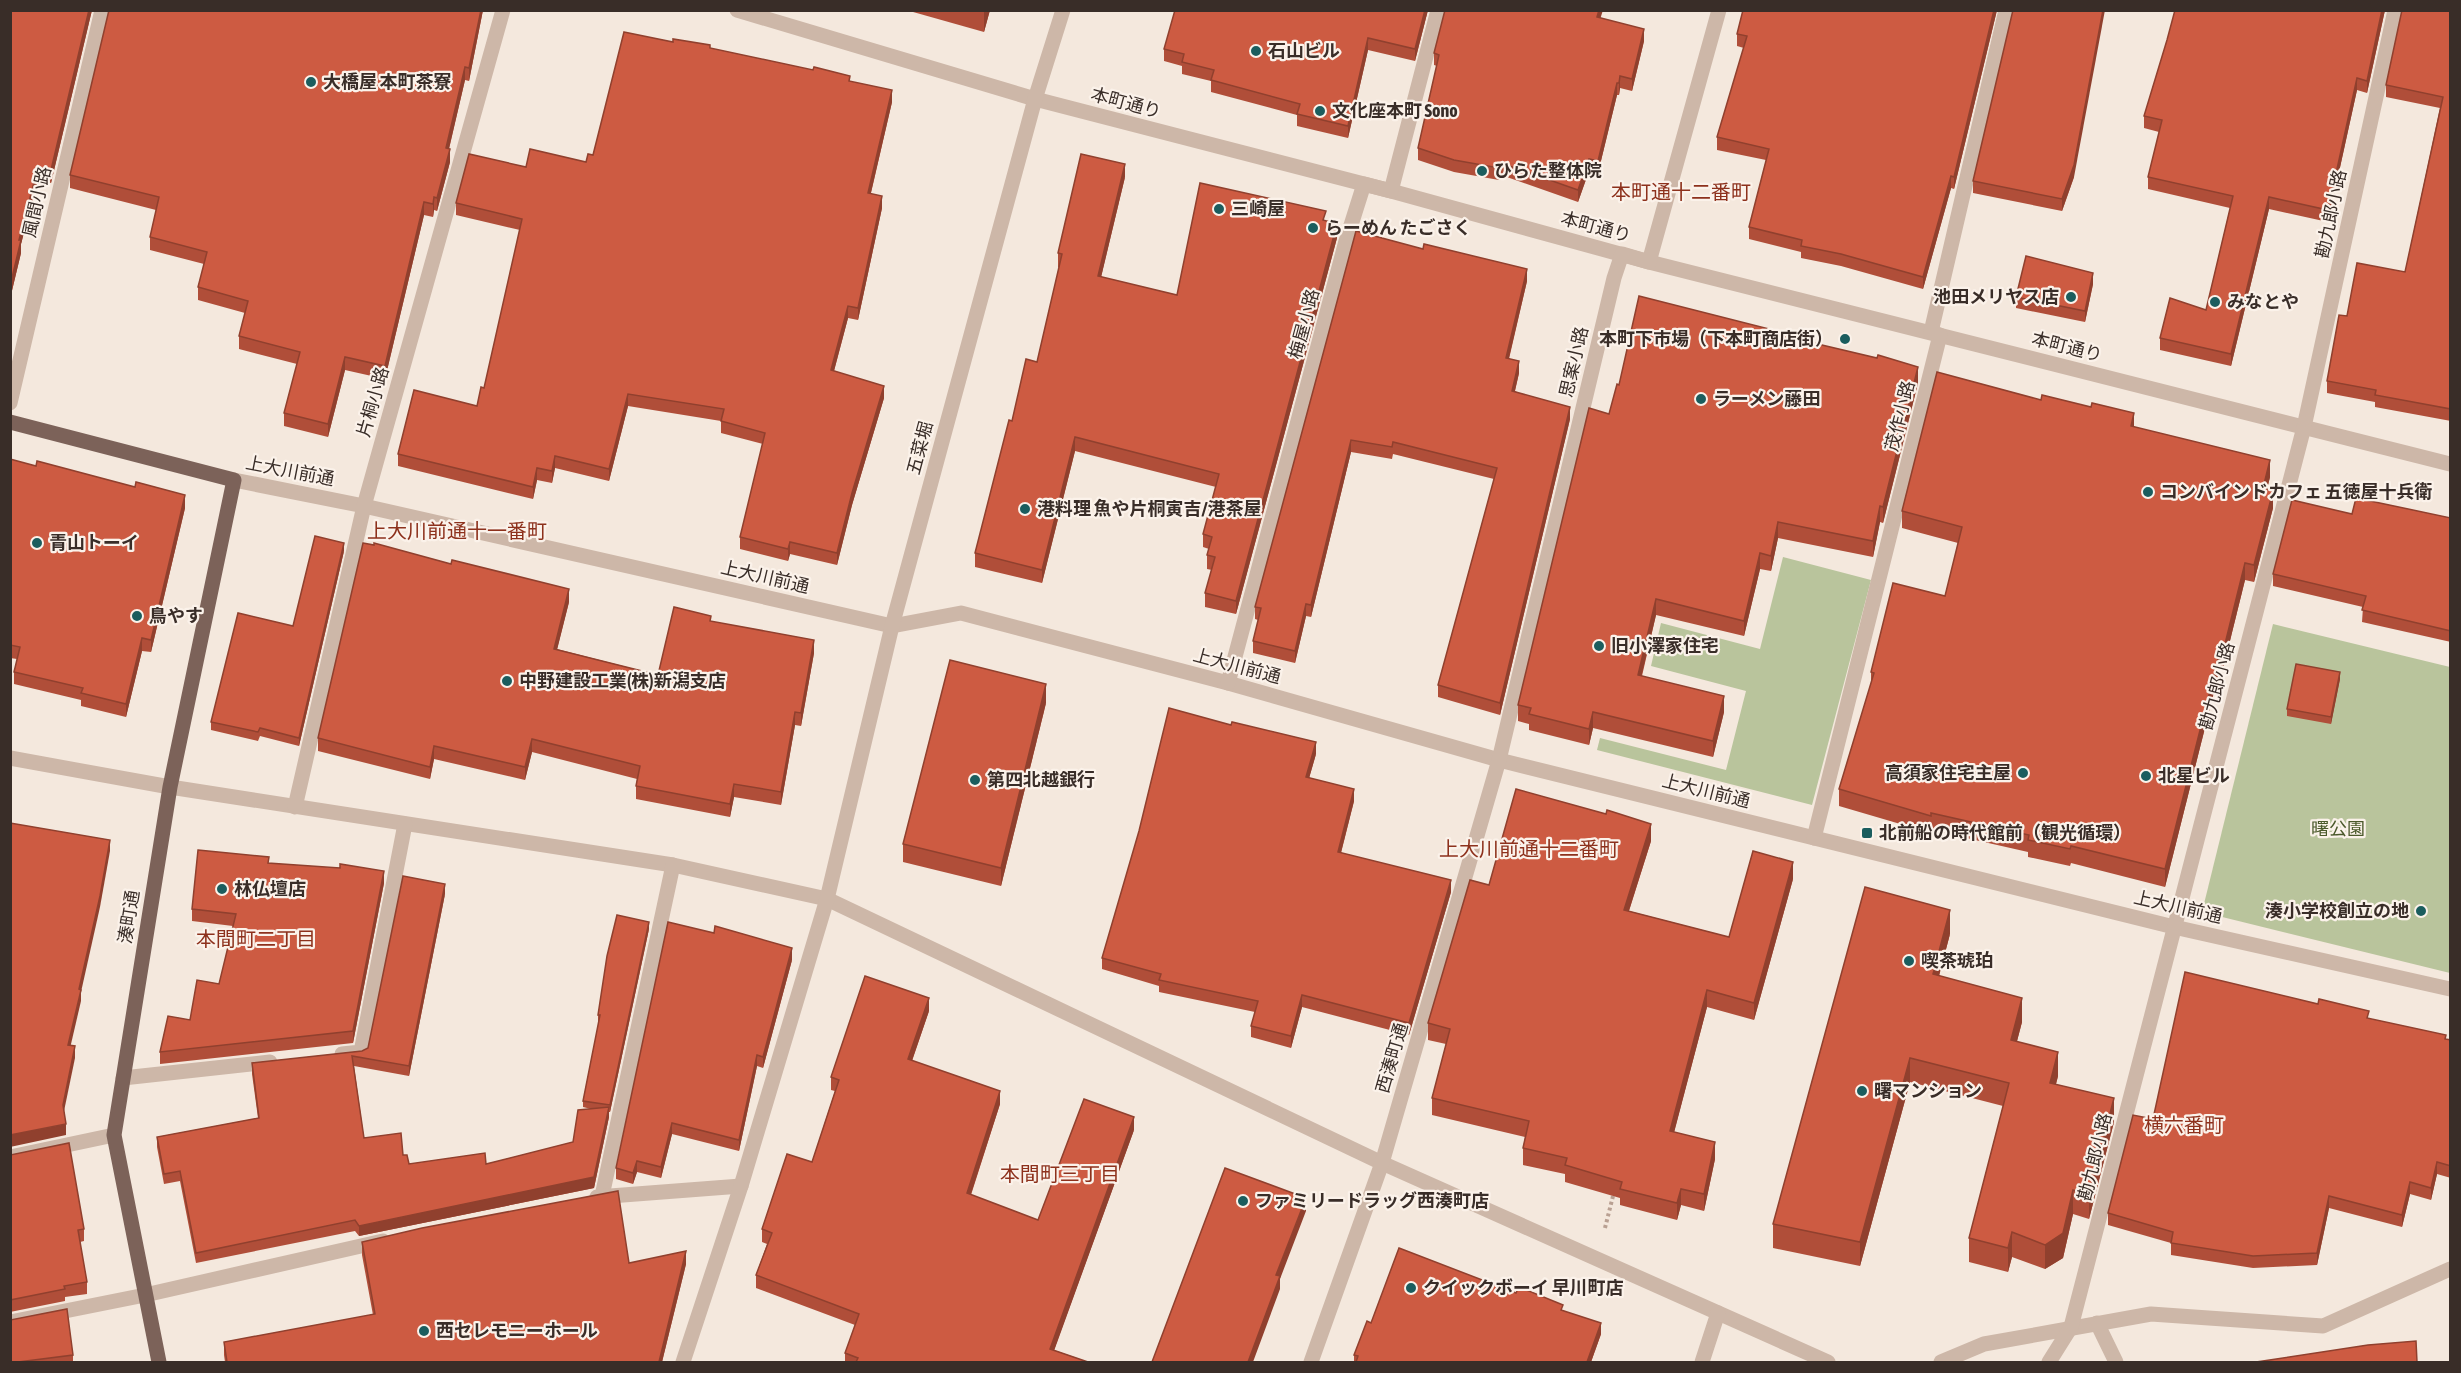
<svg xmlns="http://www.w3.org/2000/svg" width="2461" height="1373" viewBox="0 0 2461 1373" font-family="'Asap Condensed','Noto Sans JP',sans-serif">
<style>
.green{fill:#b9c49c}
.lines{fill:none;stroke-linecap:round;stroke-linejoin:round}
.path{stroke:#b9a092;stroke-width:4;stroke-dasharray:3 3;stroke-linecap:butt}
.minor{stroke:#cdb7a8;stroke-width:15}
.major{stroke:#7c6259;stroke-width:15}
.wall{fill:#b04e39}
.shaded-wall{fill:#90402e}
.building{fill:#cd5b42;stroke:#90402e;stroke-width:1.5}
.poi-dot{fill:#1b5d5e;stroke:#fbf2ea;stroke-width:2}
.labels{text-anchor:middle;stroke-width:4.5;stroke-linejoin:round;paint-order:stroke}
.poi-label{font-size:18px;font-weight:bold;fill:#392d28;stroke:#fbf2ea;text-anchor:start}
.street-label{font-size:18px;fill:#392d28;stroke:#fbf2ea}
.park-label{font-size:18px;fill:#4b592b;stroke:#fbf2ea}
.neighbourhood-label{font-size:20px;fill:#8d311c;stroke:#fbf2ea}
</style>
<rect width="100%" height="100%" fill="#f4e8dd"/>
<g class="green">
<polygon points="1783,557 1871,580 1812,805 1597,750 1600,738 1726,770 1746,691 1651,666 1661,623 1760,649"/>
<polygon points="2273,624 2450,667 2450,973 2202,912"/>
</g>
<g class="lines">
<polyline class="path" points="1605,1228 1614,1192"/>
<g class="minor">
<polyline points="737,10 1035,99 1391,191 1649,262 2450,464"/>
<polyline points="10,403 102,10"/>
<polyline points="234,480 364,506 892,626 961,613 1228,683 1499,760 2174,927 2450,989"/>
<polyline points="1228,683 1346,241 1364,184 1391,191 1438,10"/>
<polyline points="10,758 170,787 673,865 827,899 1382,1163 1828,1362"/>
<polyline points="295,807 364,506 503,10"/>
<polyline points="1814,838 1940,335 1931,332 2006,10"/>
<polyline points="342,1054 361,1052 405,824"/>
<polyline points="123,1078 270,1062"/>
<polyline points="10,1157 114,1135"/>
<polyline points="602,1196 673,865"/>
<polyline points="597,1197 741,1186"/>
<polyline points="10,1322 145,1295 383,1241"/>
<polyline points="2097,1323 2116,1362"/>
<polyline points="683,1362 741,1186 827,899 892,626 1035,99 1063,10"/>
<polyline points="1311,1362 1382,1163 1499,760 1614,278 1622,254 1649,262 1719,10"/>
<polyline points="1702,1362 1718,1313"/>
<polyline points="1941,1362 1984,1344 2151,1314 2323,1326 2450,1269"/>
<polyline points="2049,1362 2071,1327 2304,427 2395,10"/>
</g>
<polyline class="major" points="10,422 234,480 170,787 114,1135 159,1362"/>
</g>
<g class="wall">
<polygon points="10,10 92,10 51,183 38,180 21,244 21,253 10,299"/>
<polygon points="483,10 469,81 465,80 449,149 450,162 437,211 434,210 433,217 424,215 385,379 345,370 328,437 284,426 284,413 297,364 239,349 239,336 245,313 198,300 198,287 204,264 150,250 150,237 156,210 70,188 70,175"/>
<polygon points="906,10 990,10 984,32"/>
<polygon points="1428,10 1415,61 1368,50 1348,138 1297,126 1297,115 1211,92 1211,81 1182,74 1182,66 1164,61 1164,49"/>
<polygon points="1997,10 1954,189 1951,188 1923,289 1841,266 1801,258 1801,252 1749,239 1749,227 1766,160 1717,150 1717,137 1744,48 1737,46 1737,34"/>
<polygon points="2385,10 2367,93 2357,90 2328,222 2269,209 2231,366 2160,350 2160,338 2206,310 2230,208 2148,189 2148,177 2159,132 2144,128 2144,116 2167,40"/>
<polygon points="2451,10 2451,421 2375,407 2375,402 2327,393 2327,381 2347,316 2405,272 2440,108 2386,97 2386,85"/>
<polygon points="1600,18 1644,41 1632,91 1620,88 1619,95 1617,95 1598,173 1589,171 1578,202 1501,175 1499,180 1454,172 1418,160 1418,148 1437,66 1434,65 1434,53"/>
<polygon points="710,49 850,81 892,102 871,193 882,208 858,320 848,318 834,371 884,398 852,505 837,565 790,554 788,561 740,549 740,537 763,444 721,433 721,421 628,406 609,481 555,468 552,483 537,480 533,499 398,466 398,454 477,406 484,388 520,230 456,215 456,203 526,167 586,162"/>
<polygon points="1125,177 1101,277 1177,295 1326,221 1337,238 1236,614 1205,607 1205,593 1212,570 1207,569 1207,555 1209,549 1203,547 1203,534 1216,487 1075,451 1042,583 975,567 975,553 1012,421 1037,362 1059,267 1058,267 1058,253"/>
<polygon points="2074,177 2062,211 1973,193 1973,181"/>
<polygon points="1356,231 1527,281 1509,359 1519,373 1515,391 1570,419 1500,715 1438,697 1438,685 1494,479 1393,454 1392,459 1351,452 1311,617 1306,616 1295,663 1253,653 1253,641 1258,620 1255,619 1255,607"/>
<polygon points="2093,284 2085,322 2016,308 2016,297"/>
<polygon points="1773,333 1918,383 1883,523 1880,522 1873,557 1778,538 1771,571 1760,569 1744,636 1656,615 1642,676 1724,712 1713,757 1593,728 1589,745 1529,730 1529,724 1518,721 1518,705 1609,414 1619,385"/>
<polygon points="2134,427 2270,477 2267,489 2273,508 2254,582 2245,580 2223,669 2220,668 2165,887 2071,863 2070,866 2028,857 2028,852 1931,830 1931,833 1839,806 1839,789 1871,683 1871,672 1945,596 1958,543 1902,528 1902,511"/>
<polygon points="10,459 185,508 151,652 142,651 126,717 81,706 81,700 14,684 14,672 17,659 10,658"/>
<polygon points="2352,514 2451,518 2451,642 2362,622 2363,607 2273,586 2273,574"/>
<polygon points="344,551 299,746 260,736 258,741 211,730 211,722 293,626"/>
<polygon points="569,602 557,649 658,675 711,621 814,653 801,726 795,725 781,805 734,797 730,817 636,799 636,786 637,779 532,752 525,780 434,759 430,779 318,751 318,738"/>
<polygon points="2340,679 2331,724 2287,716 2287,709"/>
<polygon points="1046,703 1001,886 903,862 903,844"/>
<polygon points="1316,754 1309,778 1354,801 1341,853 1451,892 1409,1035 1302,1007 1291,1048 1251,1037 1251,1026 1255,1012 1159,992 1159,986 1102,969 1102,958"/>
<polygon points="1651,841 1629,911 1729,937 1793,879 1754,1020 1707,1007 1674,1132 1715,1159 1704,1211 1681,1205 1677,1220 1620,1205 1620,1198 1565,1182 1565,1174 1523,1165 1523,1148 1525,1137 1432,1115 1432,1098 1446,1044 1428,1040 1428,1023 1489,885"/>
<polygon points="269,863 384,883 353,1043 160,1064 160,1052 190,1020 219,984 233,926 192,921 192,909"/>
<polygon points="445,894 409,1076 354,1066 364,1138 403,1155 409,1164 486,1164 573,1142 591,1109 583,1107 583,1101 599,1021 598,1021 598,1015 649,929 610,1112 609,1112 609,1117 594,1188 359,1236 355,1231 196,1263 180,1181 164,1184 157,1147 157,1137 258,1118 252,1074 252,1063 362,1051 368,1048"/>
<polygon points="1950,934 1939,976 2022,1022 2017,1041 2058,1076 2056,1084 2114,1122 2089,1219 2073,1214 2063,1258 2045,1269 2012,1257 2008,1272 1969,1262 1969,1238 2003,1106 1910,1082 1860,1266 1773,1248 1773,1224"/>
<polygon points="792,960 763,1068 757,1066 739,1151 672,1134 661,1178 637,1172 633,1184 616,1179 616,1168"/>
<polygon points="929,1011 912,1061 1000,1104 971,1195 1038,1220 1134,1130 1054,1350 1088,1362 845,1362 845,1353 855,1325 756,1288 756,1275 767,1244 762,1242 762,1229 812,1162 835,1091 831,1090 831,1077"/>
<polygon points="2446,1039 2451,1040 2451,1178 2437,1174 2431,1200 2410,1194 2402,1227 2329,1208 2317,1265 2253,1268 2171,1255 2171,1243 2108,1225 2108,1213 2153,1119"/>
<polygon points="10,1155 84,1229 84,1241 80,1242 87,1282 87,1294 65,1297 65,1301 10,1312"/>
<polygon points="362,1242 629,1263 686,1264 662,1362 225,1362 224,1355 224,1342 373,1315 362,1255"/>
<polygon points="1563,1310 1601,1334 1591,1362 1354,1362 1354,1355 1371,1323"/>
<polygon points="73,1355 73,1362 10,1362"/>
</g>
<g class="shaded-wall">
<polygon points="89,10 92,10 51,183 51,170"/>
<polygon points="481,10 483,10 469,81 469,68"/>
<polygon points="984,10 990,10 984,32"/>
<polygon points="1425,10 1428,10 1415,61 1415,49"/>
<polygon points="1599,10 1603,10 1597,29 1597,17"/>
<polygon points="1994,10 1997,10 1954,189 1954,177"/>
<polygon points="2103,10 2105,10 2074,177 2062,211 2062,199"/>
<polygon points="2382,10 2385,10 2367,93 2367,81"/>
<polygon points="1644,29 1644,41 1632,91 1632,79"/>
<polygon points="1368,38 1368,50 1348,138 1348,126"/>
<polygon points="465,67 465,80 446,161 446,148"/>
<polygon points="1620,76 1620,88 1619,95 1619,83"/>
<polygon points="2357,78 2357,90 2328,222 2328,210"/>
<polygon points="1617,83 1617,95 1598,173 1598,161"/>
<polygon points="892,90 892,102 868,205 868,193"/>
<polygon points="450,149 450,162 437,211 437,198"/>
<polygon points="1589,159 1589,171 1578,202 1578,190"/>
<polygon points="1501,163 1501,175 1499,180 1499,168"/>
<polygon points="1125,164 1125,177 1098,290 1098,276"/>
<polygon points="38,167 38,180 21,244 21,253 10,299 10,286 19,240"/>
<polygon points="1951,176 1951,188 1923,289 1923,277"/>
<polygon points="882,196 882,208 858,320 858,308"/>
<polygon points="434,197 434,210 433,217 433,204"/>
<polygon points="2269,197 2269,209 2231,366 2231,354"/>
<polygon points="424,202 424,215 385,379 385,366"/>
<polygon points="1337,224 1337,238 1236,614 1236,601"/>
<polygon points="1527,269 1527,281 1506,370 1506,358"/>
<polygon points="2093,273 2093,284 2085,322 2085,311"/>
<polygon points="848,306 848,318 831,382 831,370"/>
<polygon points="345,357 345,370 328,437 328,424"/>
<polygon points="1519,361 1519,373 1512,403 1512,391"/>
<polygon points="1918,367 1918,383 1883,523 1883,507"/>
<polygon points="884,386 884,398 852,505 837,565 837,553 852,493"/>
<polygon points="628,394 628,406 609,481 609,469"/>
<polygon points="1570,407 1570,419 1500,715 1500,703"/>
<polygon points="2134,413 2134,431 2131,426"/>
<polygon points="1075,437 1075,451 1042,583 1042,570"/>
<polygon points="1351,440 1351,452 1311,617 1311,605"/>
<polygon points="555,456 555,468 552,483 552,471"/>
<polygon points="2270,460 2270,477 2263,505 2263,488"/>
<polygon points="537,468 537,480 533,499 533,487"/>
<polygon points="2273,491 2273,508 2254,582 2254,565"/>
<polygon points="185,495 185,508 151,652 151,640"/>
<polygon points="1880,506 1880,522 1873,557 1873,541"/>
<polygon points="1778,522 1778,538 1771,571 1771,556"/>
<polygon points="790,542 790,554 788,561 788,549"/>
<polygon points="344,543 344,551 299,746 299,738"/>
<polygon points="1760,553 1760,569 1744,636 1744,621"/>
<polygon points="2245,563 2245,580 2223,669 2223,652"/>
<polygon points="569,589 569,602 554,662 554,649"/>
<polygon points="1656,599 1656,615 1638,690 1638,675"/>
<polygon points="1306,604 1306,616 1295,663 1295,651"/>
<polygon points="142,638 142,651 126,717 126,704"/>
<polygon points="814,640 814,653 801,726 801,713"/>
<polygon points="2220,651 2220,668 2165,887 2165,869"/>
<polygon points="2340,672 2340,679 2331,724 2331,717"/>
<polygon points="1046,684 1046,703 1001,886 1001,868"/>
<polygon points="1724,696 1724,712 1713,757 1713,741"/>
<polygon points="795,712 795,725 781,805 781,792"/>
<polygon points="1593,712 1593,728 1589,745 1589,729"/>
<polygon points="532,739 532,752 525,780 525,767"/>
<polygon points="1316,742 1316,754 1306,789 1306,777"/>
<polygon points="434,746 434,759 430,779 430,767"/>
<polygon points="734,784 734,797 730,817 730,804"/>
<polygon points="1354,789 1354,801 1338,864 1338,852"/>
<polygon points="1651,824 1651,841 1624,926 1624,910"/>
<polygon points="110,840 110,851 100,907 79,1001 79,989"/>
<polygon points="1793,862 1793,879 1754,1020 1754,1003"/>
<polygon points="384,871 384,883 353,1043 353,1031"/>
<polygon points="1451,880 1451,892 1409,1035 1409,1023"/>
<polygon points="445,884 445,894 409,1076 409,1066"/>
<polygon points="1950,910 1950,934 1933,998 1933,974"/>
<polygon points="649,922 649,929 610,1112 610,1105"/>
<polygon points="792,948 792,960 763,1068 763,1057"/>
<polygon points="81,990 81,1001 68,1057 68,1045"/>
<polygon points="1707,990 1707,1007 1670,1148 1670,1131"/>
<polygon points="1302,995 1302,1007 1291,1048 1291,1036"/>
<polygon points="929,998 929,1011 908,1072 908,1059"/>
<polygon points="2022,998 2022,1022 2011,1064 2011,1040"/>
<polygon points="75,1046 75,1058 63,1116 63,1105"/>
<polygon points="2058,1052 2058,1076 2050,1107 2050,1083"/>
<polygon points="757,1055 757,1066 739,1151 739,1140"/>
<polygon points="1910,1058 1910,1082 1860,1266 1860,1242"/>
<polygon points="1000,1091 1000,1104 967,1206 967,1193"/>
<polygon points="2114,1098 2114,1122 2089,1219 2089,1195"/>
<polygon points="609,1107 609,1117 594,1188 359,1236 359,1226 594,1177"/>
<polygon points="1134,1117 1134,1130 1050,1362 1050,1349"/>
<polygon points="672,1123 672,1134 661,1178 661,1167"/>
<polygon points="66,1124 66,1135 10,1147 10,1135"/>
<polygon points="1715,1142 1715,1159 1704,1211 1704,1194"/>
<polygon points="637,1161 637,1172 633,1184 633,1173"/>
<polygon points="2437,1162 2437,1174 2431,1200 2431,1188"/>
<polygon points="2410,1182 2410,1194 2402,1227 2402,1215"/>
<polygon points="1681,1189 1681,1205 1677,1220 1677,1203"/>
<polygon points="2073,1190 2073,1214 2063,1258 2045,1269 2045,1245"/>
<polygon points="2329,1196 2329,1208 2317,1265 2317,1253"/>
<polygon points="1306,1198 1306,1211 1280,1279 1280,1289 1253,1362 1248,1362 1276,1275"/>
<polygon points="2012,1232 2012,1257 2008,1272 2008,1248"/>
<polygon points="686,1251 686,1264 662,1362 659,1362"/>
<polygon points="1601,1323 1601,1334 1591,1362 1587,1362"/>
</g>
<g class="building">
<polygon points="10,10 89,10 51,170 38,167 19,240 21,240 10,286"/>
<polygon points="109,10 481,10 469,68 465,67 446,148 450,149 437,198 434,197 433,204 424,202 385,366 345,357 328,424 284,413 300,352 239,336 248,301 198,287 207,252 150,237 159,197 70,175"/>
<polygon points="1175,10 1425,10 1415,49 1368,38 1348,126 1297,114 1300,104 1211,80 1214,70 1182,62 1184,54 1164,49"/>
<polygon points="1445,10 1599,10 1597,17 1644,29 1632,79 1620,76 1619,83 1617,83 1598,161 1589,159 1578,190 1501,163 1499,168 1454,160 1418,148 1439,55 1434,53"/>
<polygon points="1743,10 1994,10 1954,177 1951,176 1923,277 1841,254 1801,246 1802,240 1749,227 1769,149 1717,137 1747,36 1737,34"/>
<polygon points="2013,10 2103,10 2074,165 2062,199 1973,181"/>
<polygon points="2175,10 2382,10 2367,81 2357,78 2328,210 2269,197 2231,354 2160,338 2170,298 2206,310 2233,196 2148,177 2162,120 2144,116 2167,40"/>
<polygon points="2402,10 2451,10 2451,409 2375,395 2376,390 2327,381 2339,315 2347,316 2357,263 2405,272 2443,97 2386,85"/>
<polygon points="624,32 673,42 673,39 710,45 710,48 813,70 814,67 850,76 849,81 892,90 868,193 882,196 858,308 848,306 831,370 884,386 852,493 837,553 790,542 788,549 740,537 765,433 721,421 724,409 628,394 609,469 555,456 552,471 537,468 533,487 398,454 414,390 477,406 481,387 484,388 522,219 456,203 469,154 526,167 530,149 586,162 588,154 593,155"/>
<polygon points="1081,154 1125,164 1098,276 1177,295 1200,183 1326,211 1323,220 1337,224 1236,601 1205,593 1215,557 1207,555 1212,537 1203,534 1219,474 1075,437 1042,570 975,553 1009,420 1012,421 1026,359 1037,362 1062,254 1058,253"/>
<polygon points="1356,231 1423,249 1424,244 1527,269 1506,358 1519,361 1512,391 1570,407 1500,703 1438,685 1497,468 1393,442 1392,447 1351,440 1311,605 1306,604 1295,651 1253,641 1261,608 1255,607"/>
<polygon points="2026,256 2093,273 2085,311 2016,297"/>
<polygon points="1639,296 1773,330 1772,333 1805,341 1877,358 1878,355 1918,367 1883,507 1880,506 1873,541 1778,522 1771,556 1760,553 1744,621 1656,599 1638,675 1724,696 1713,741 1593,712 1589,729 1529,714 1531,708 1518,705 1589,408 1609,414 1617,384 1619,385"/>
<polygon points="1937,372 2041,400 2042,395 2091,407 2092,403 2134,413 2131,426 2270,460 2263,488 2273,491 2254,565 2245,563 2223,652 2220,651 2165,869 2071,846 2070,849 2028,840 2029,835 1931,813 1931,816 1839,789 1874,673 1871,672 1893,583 1945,596 1962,527 1902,511"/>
<polygon points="10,459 36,466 37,461 135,487 136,482 185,495 151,640 142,638 126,704 81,693 83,688 14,672 20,647 10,645"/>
<polygon points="2356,498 2451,518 2451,631 2362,610 2366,596 2273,574 2292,500 2352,514"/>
<polygon points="315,536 344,543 299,738 260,728 258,732 211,722 238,613 293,626"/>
<polygon points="363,543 374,545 374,543 451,564 452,560 569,589 554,649 658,675 674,607 711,616 710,621 814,640 801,713 795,712 781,792 734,784 730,804 636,786 640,766 532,739 525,767 434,746 430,767 318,738"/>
<polygon points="950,660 1046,684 1001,868 903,844"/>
<polygon points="2296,664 2340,672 2331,717 2287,709"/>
<polygon points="1169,708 1231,725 1232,722 1316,742 1306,777 1354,789 1338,852 1451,880 1409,1023 1302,995 1291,1036 1251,1026 1258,1001 1159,980 1161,974 1102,958 1139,831"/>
<polygon points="1516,789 1606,814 1607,810 1651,824 1624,910 1729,937 1753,851 1793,862 1754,1003 1707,990 1670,1131 1715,1142 1704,1194 1681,1189 1677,1203 1620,1189 1622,1182 1565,1165 1567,1158 1523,1148 1529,1121 1432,1098 1450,1029 1428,1023 1470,880 1489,885"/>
<polygon points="10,823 110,840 100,896 79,989 81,990 68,1045 75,1046 63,1105 66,1124 10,1135"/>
<polygon points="198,850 269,857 268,863 340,868 340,864 384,871 353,1031 160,1052 168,1016 190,1020 197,980 219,984 236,914 192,909"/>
<polygon points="403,876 445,884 409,1066 352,1056 364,1138 401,1133 403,1155 407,1155 409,1164 485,1153 486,1164 573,1142 578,1110 609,1107 594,1177 359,1226 355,1220 196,1253 180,1171 164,1174 157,1137 259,1118 252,1063 362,1051 368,1048"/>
<polygon points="1865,887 1950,910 1933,974 2022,998 2011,1040 2058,1052 2050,1083 2114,1098 2089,1195 2073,1190 2063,1233 2045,1245 2012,1232 2008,1248 1969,1238 2009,1083 1910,1058 1860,1242 1773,1224"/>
<polygon points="617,915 649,922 610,1105 583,1101 600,1015 598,1015 607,956"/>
<polygon points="668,922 714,933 715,926 792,948 763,1057 757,1055 739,1140 672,1123 661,1167 637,1161 633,1173 616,1168"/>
<polygon points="2185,972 2318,1004 2319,999 2369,1011 2367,1018 2446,1035 2445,1039 2451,1040 2451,1166 2437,1162 2431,1188 2410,1182 2402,1215 2329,1196 2317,1253 2253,1256 2171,1243 2173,1232 2108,1213 2133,1115 2153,1119"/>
<polygon points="865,976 929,998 908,1059 1000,1091 967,1193 1038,1220 1084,1099 1134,1117 1050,1349 1088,1362 856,1362 858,1358 845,1353 859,1314 756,1275 772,1233 762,1229 787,1154 812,1162 839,1080 831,1077"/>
<polygon points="69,1143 84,1229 78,1230 87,1282 64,1286 65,1289 10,1300 10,1155"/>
<polygon points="1225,1168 1306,1198 1276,1275 1280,1276 1248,1362 1152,1362"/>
<polygon points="618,1191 629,1263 686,1251 659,1362 227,1362 224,1342 375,1314 362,1242 422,1228"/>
<polygon points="1399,1248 1516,1293 1519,1287 1563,1305 1561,1310 1601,1323 1587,1362 1356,1362 1358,1356 1354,1355 1367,1321 1371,1323"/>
<polygon points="67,1309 73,1355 18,1362 10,1362 10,1320"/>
<polygon points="2416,1341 2417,1362 2256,1362 2368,1345"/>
</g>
<g class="poi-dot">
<circle cx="1256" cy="51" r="6"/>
<circle cx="311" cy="82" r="6"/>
<circle cx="1320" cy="111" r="6"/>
<circle cx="1482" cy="171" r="6"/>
<circle cx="1219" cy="209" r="6"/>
<circle cx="1313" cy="228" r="6"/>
<circle cx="2071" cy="297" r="6"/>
<circle cx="2215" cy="302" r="6"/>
<circle cx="1845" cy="339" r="6"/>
<circle cx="1701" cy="399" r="6"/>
<circle cx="2148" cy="492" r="6"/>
<circle cx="1025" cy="509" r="6"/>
<circle cx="37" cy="543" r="6"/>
<circle cx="137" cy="616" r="6"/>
<circle cx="1599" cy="646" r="6"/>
<circle cx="507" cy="681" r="6"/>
<circle cx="2023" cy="773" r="6"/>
<circle cx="2146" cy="776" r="6"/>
<circle cx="975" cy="780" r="6"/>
<rect x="1861" y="827" width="12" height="12" rx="3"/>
<circle cx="222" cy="889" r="6"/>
<circle cx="2421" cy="911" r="6"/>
<circle cx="1909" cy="961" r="6"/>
<circle cx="1862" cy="1091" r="6"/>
<circle cx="1243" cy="1201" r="6"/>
<circle cx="1411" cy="1288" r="6"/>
<circle cx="424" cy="1331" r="6"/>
</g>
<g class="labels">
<g class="poi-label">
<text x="1268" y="57">石山ビル</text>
<text x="323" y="88">大橋屋 本町茶寮</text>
<text x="1332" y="117">文化座本町 Sono</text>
<text x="1494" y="177">ひらた整体院</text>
<text x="1231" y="215">三崎屋</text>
<text x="1325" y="234">らーめん たごさく</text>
<text x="2059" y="303" text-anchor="end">池田メリヤス店</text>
<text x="2227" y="308">みなとや</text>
<text x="1833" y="345" text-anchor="end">本町下市場（下本町商店街）</text>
<text x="1713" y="405">ラーメン藤田</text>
<text x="2160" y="498">コンバインドカフェ 五徳屋十兵衛</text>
<text x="1037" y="515">港料理 魚や片桐寅吉/港茶屋</text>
<text x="49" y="549">青山トーイ</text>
<text x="149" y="622">鳥やす</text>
<text x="1611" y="652">旧小澤家住宅</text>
<text x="519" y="687">中野建設工業(株)新潟支店</text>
<text x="2011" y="779" text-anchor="end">高須家住宅主屋</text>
<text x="2158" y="782">北星ビル</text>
<text x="987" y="786">第四北越銀行</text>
<text x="1879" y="839">北前船の時代館前（観光循環）</text>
<text x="234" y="895">林仏壇店</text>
<text x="2409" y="917" text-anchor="end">湊小学校創立の地</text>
<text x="1921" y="967">喫茶琥珀</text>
<text x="1874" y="1097">曙マンション</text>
<text x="1255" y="1207">ファミリードラッグ西湊町店</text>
<text x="1423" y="1294">クイックボーイ 早川町店</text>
<text x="436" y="1337">西セレモニーホール</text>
</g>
<g class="street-label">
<text transform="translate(1126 103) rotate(15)" y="6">本町通り</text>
<text transform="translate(37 202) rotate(-77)" y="6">風間小路</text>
<text transform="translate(2331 214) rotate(-78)" y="6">勘九郎小路</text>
<text transform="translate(1596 227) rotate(15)" y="6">本町通り</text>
<text transform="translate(1304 324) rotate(-75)" y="6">梅屋小路</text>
<text transform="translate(2067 347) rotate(14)" y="6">本町通り</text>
<text transform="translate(1574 362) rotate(-77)" y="6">思案小路</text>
<text transform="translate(373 402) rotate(-74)" y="6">片桐小路</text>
<text transform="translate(1900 416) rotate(-76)" y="6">茂作小路</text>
<text transform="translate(920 448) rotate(-75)" y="6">五菜堀</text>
<text transform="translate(290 471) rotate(11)" y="6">上大川前通</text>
<text transform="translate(765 577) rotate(13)" y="6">上大川前通</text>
<text transform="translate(1237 666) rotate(15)" y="6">上大川前通</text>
<text transform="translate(2217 686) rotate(-75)" y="6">勘九郎小路</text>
<text transform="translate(1706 791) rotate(14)" y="6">上大川前通</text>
<text transform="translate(2178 907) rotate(13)" y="6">上大川前通</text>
<text transform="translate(129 917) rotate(-81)" y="6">湊町通</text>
<text transform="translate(1392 1058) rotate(-74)" y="6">西湊町通</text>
<text transform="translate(2095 1157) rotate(-76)" y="6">勘九郎小路</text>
</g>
<g class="park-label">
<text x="2338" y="835">曙公園</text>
</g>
<g class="neighbourhood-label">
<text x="1681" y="199">本町通十二番町</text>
<text x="457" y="538">上大川前通十一番町</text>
<text x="1529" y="856">上大川前通十二番町</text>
<text x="256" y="946">本間町二丁目</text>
<text x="2184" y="1132">横六番町</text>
<text x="1060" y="1181">本間町三丁目</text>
</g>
</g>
<rect width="2461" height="1373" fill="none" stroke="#392d28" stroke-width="24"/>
</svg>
